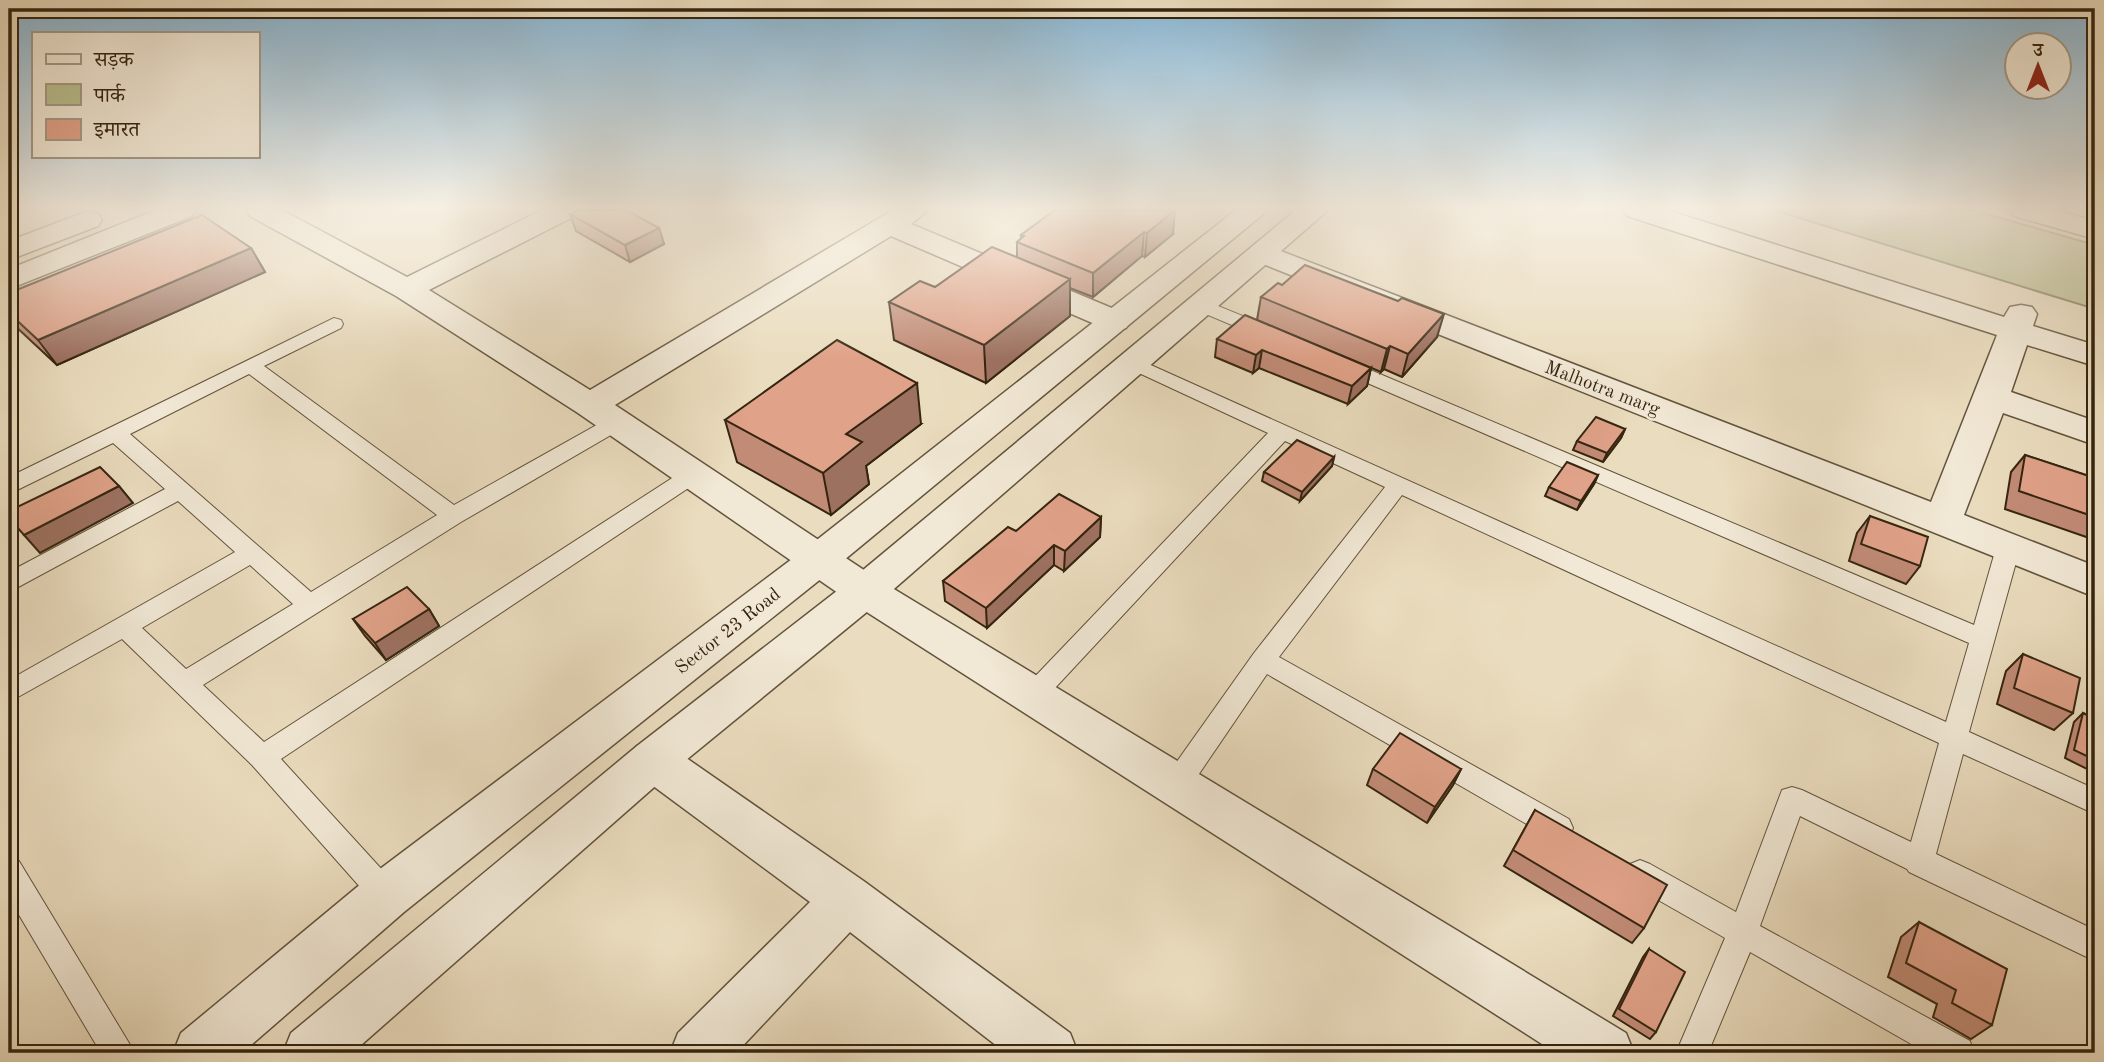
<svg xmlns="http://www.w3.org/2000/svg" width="2104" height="1062" viewBox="0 0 2104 1062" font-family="'Old Standard TT','Noto Serif Devanagari',serif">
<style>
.green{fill:#b9c090;stroke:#777250;stroke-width:2}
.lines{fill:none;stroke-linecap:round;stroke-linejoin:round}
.service-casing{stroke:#62533c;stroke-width:2}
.minor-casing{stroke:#62533c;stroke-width:3}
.tertiary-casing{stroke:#62533c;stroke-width:3}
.service{fill:#f1e8d5;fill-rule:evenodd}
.minor{fill:#f1e8d5;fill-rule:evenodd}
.tertiary{fill:#f1e8d5;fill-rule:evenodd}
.wall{fill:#c18b76;stroke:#352510;stroke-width:2}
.shaded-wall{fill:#9d7160;stroke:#352510;stroke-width:2}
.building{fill:#e0a289;stroke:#352510;stroke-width:2}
.labels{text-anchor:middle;stroke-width:5;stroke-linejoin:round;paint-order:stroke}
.street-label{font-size:19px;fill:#352510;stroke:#f1e8d5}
</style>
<rect width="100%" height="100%" fill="#eadcbe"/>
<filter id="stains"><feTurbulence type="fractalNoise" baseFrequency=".00286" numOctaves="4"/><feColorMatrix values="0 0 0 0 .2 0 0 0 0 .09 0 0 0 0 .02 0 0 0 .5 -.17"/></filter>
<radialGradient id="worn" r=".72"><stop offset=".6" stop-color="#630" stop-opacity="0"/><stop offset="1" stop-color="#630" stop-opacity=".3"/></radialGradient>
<polygon class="green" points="1773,210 1973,210 2095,245 2095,309"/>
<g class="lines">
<defs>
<g id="service">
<polygon points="1201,299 1272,328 1274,332 1265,338 1258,336 1194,309 1192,305"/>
<path d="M 334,318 L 341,320 L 343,324 L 341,328 L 264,366 L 454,505 L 609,418 L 623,418 L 626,423 L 623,428 L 461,522 L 203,685 L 264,742 L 683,471 L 691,469 L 699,471 L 702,476 L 699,481 L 281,759 L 396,885 L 401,895 L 396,905 L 386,909 L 376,905 L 252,765 L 122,639 L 9,702 L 9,680 L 235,552 L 178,501 L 9,592 L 9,572 L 165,489 L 113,443 L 9,494 L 9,477 ZM 249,374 L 437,515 L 311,592 L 130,434 ZM 250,565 L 293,604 L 186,669 L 142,628 Z"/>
<polygon points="1133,357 1946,722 1969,643 1335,369 1332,365 1335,361 1349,361 1974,625 1996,548 2000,542 2008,540 2016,542 2020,548 1969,732 2095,789 2095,814 1963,754 1936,854 2095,930 2095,961 1909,872 1907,869 1800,816 1760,926 1970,1041 1974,1053 1927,1053 1750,952 1708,1053 1676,1053 1725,938 1630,884 1625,874 1630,864 1640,860 1650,864 1736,912 1782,790 1792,787 1802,790 1911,842 1939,743 1402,495 1279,657 1569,819 1573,828 1569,837 1559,841 1549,837 1267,674 1186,793 1176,797 1166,793 1162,785 1166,777 1254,653 1385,487 1285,441 1042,702 1033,706 1024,702 1020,695 1024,688 1268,433 1126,367 1123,363 1126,359"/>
<polygon points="9,858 19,861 135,1053 101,1053 9,898"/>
</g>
<g id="minor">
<polygon points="246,210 282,210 407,277 542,210 579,210 575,216 429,290 590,390 893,210 928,210 911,224 1126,314 1131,321 1126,328 1115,331 1104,328 891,236 615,405 879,580 1626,1033 1634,1053 1556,1053 851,602 578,413 396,296 250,216"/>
<polygon points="1623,210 1667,210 2004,317 2010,307 2021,305 2032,307 2037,314 2033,326 2095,345 2095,366 2027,345 2011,392 2095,421 2095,445 2003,413 1964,515 2095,566 2095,597 1253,260 1248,254 1253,248 1263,245 1273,248 1931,502 1997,335 1627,216"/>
<polygon points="2010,210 2056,210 2095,221 2095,239 2014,216"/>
<polygon points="653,740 669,746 865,882 1070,1033 1078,1053 1006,1053 850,932 736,1053 670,1053 678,1033 810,902 637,774 630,760 637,746"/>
</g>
<g id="tertiary">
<polygon points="156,210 196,210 192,216 9,289 9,269"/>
<polygon points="1236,210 1268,210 832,570 404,912 242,1053 173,1053 181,1033 368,878 804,550"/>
<polygon points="1296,210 1328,210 879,602 669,774 352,1053 283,1053 291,1033 637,746 851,580"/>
<polygon points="88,211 98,214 102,220 98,226 9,260 9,241"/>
</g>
</defs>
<use href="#service" class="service-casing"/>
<use href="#minor" class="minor-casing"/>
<use href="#tertiary" class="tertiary-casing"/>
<use href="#service" class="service"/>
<use href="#minor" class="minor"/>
<use href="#tertiary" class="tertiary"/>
</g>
<g class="wall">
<polygon points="1055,210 1173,234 1145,257 1142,256 1093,297 1070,288 1070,316 986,383 894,340 889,302 935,287 1017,257 1017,242 1021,239 1021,235"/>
<polygon points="570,214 659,228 664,244 630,262 576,231"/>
<polygon points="251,248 265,272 57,365 13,324 9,319 9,293"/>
<polygon points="1261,297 1437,337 1402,377 1384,369 1381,372 1257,320"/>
<polygon points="1217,339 1371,368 1367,386 1348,404 1259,368 1253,373 1215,357"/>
<polygon points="725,420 921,424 866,466 869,484 831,515 737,462"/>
<polygon points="1625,429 1621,438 1603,462 1573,450 1577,441"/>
<polygon points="2025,455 2095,478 2095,540 2005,509 2011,472"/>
<polygon points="1334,457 1332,466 1300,501 1262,481 1264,472"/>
<polygon points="1598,475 1594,484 1577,510 1545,496 1549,487"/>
<polygon points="1870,516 1920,566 1906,584 1849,561 1857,533"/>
<polygon points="1101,517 1100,537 1064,571 1054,565 987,628 945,601 943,581"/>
<polygon points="429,609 439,626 386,660 365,636 353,619"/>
<polygon points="2023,654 2073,713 2054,730 1997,704 2006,671"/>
<polygon points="2083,713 2095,719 2095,773 2065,758 2074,722"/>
<polygon points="1373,769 1461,769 1453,785 1427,823 1367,785"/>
<polygon points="1535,810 1644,928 1632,943 1504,866"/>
<polygon points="1919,922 1992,1025 1971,1039 1933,1017 1937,1004 1888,977 1901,937"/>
<polygon points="1649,949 1656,1032 1650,1039 1613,1016 1643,957"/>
<polygon points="1933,1047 1976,1053 1923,1053"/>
</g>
<g class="shaded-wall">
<polygon points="1175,210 1173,234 1145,257 1147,233"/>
<polygon points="659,228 664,244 630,262 625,245"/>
<polygon points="1144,232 1142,256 1093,297 1093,273"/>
<polygon points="251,248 265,272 57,365 38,340"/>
<polygon points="1070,279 1070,316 986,383 984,345"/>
<polygon points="1444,314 1437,337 1402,377 1408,354"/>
<polygon points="1390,346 1384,369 1381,372 1387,349"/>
<polygon points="1262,350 1259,368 1253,373 1256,355"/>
<polygon points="1371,368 1367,386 1348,404 1352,386"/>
<polygon points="917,383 921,424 866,466 869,484 831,515 823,473 846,434"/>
<polygon points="1625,429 1621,438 1603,462 1607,453"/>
<polygon points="1334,457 1332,466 1300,501 1302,492"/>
<polygon points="1598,475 1594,484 1577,510 1581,501"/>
<polygon points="119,486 133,503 40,553 24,535"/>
<polygon points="1101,517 1100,537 1064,571 1065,551"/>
<polygon points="1054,545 1054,565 987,628 986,608"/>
<polygon points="429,609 439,626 386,660 375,643"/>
<polygon points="1461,769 1453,785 1427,823 1435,807"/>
</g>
<g class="building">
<polygon points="579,210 626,210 659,228 625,245 570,214"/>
<polygon points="1055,210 1175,210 1147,233 1144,232 1093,273 1017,242 1024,236 1021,235"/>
<polygon points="202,215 251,248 38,340 9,313 9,293"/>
<polygon points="992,247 1070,279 984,345 889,302 920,281 935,287"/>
<polygon points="1305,265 1398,301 1402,298 1444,314 1408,354 1390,346 1387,349 1261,297 1278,283 1282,285"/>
<polygon points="1245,315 1371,368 1352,386 1262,350 1256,355 1217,339"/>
<polygon points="837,340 917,383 846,434 862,442 823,473 725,420"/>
<polygon points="1596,417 1625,429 1607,453 1577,441"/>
<polygon points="1297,440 1334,457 1302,492 1264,472"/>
<polygon points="2025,455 2095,478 2095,517 2019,491"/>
<polygon points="1567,462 1598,475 1581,501 1549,487"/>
<polygon points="100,467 119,486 24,535 9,518 9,511"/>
<polygon points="1059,494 1101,517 1065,551 1054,545 986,608 943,581 1008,527 1016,531"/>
<polygon points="1870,516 1928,537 1920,566 1861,544"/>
<polygon points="407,587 429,609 375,643 353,619"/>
<polygon points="2023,654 2080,678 2073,713 2014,688"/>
<polygon points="2083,713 2095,719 2095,760 2074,750"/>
<polygon points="1400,733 1461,769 1435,807 1373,769"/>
<polygon points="1535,810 1667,885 1644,928 1513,850"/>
<polygon points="1919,922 2007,969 1992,1025 1952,1003 1956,990 1906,963"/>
<polygon points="1649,949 1685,972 1656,1032 1619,1009"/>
<polygon points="1933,1047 1978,1049 1976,1053 1931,1053"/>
</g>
<linearGradient id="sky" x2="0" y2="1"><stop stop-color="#88b6d4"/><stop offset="0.58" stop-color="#f6efe2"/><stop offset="1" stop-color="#f6efe2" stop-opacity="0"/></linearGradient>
<rect width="2104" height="359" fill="url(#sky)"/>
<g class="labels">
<g class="street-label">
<text transform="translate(1603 387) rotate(21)" y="7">Malhotra marg</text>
<text transform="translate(727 630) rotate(-38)" y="7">Sector 23 Road</text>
</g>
</g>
<rect width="2104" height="1062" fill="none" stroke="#eadcbe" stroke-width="35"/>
<rect x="10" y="10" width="2083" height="1041" fill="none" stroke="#352510" stroke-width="3.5"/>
<rect x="18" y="18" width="2069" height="1027" fill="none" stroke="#352510" stroke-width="2"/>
<rect x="32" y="32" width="228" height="126" fill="#f1e8d5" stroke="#a69a86" stroke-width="2"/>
<rect x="46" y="54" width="35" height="10" fill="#f1e8d5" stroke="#a69a86" stroke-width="2"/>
<text x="94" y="66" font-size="21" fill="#352510">सड़क</text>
<rect x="46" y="84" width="35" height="21" fill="#b9c090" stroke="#a69a86" stroke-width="2"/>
<text x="94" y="102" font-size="21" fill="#352510">पार्क</text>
<rect x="46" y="119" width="35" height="21" fill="#e0a289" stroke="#a69a86" stroke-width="2"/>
<text x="94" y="136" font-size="21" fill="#352510">इमारत</text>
<g transform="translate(2038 66)"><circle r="33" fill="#f1e8d5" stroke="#a69a86" stroke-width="2"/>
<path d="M0-5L12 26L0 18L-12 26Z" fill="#8f2418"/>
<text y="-10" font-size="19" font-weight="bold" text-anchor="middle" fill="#352510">उ</text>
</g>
<rect width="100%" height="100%" filter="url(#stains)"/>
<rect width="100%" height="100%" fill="url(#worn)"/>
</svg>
